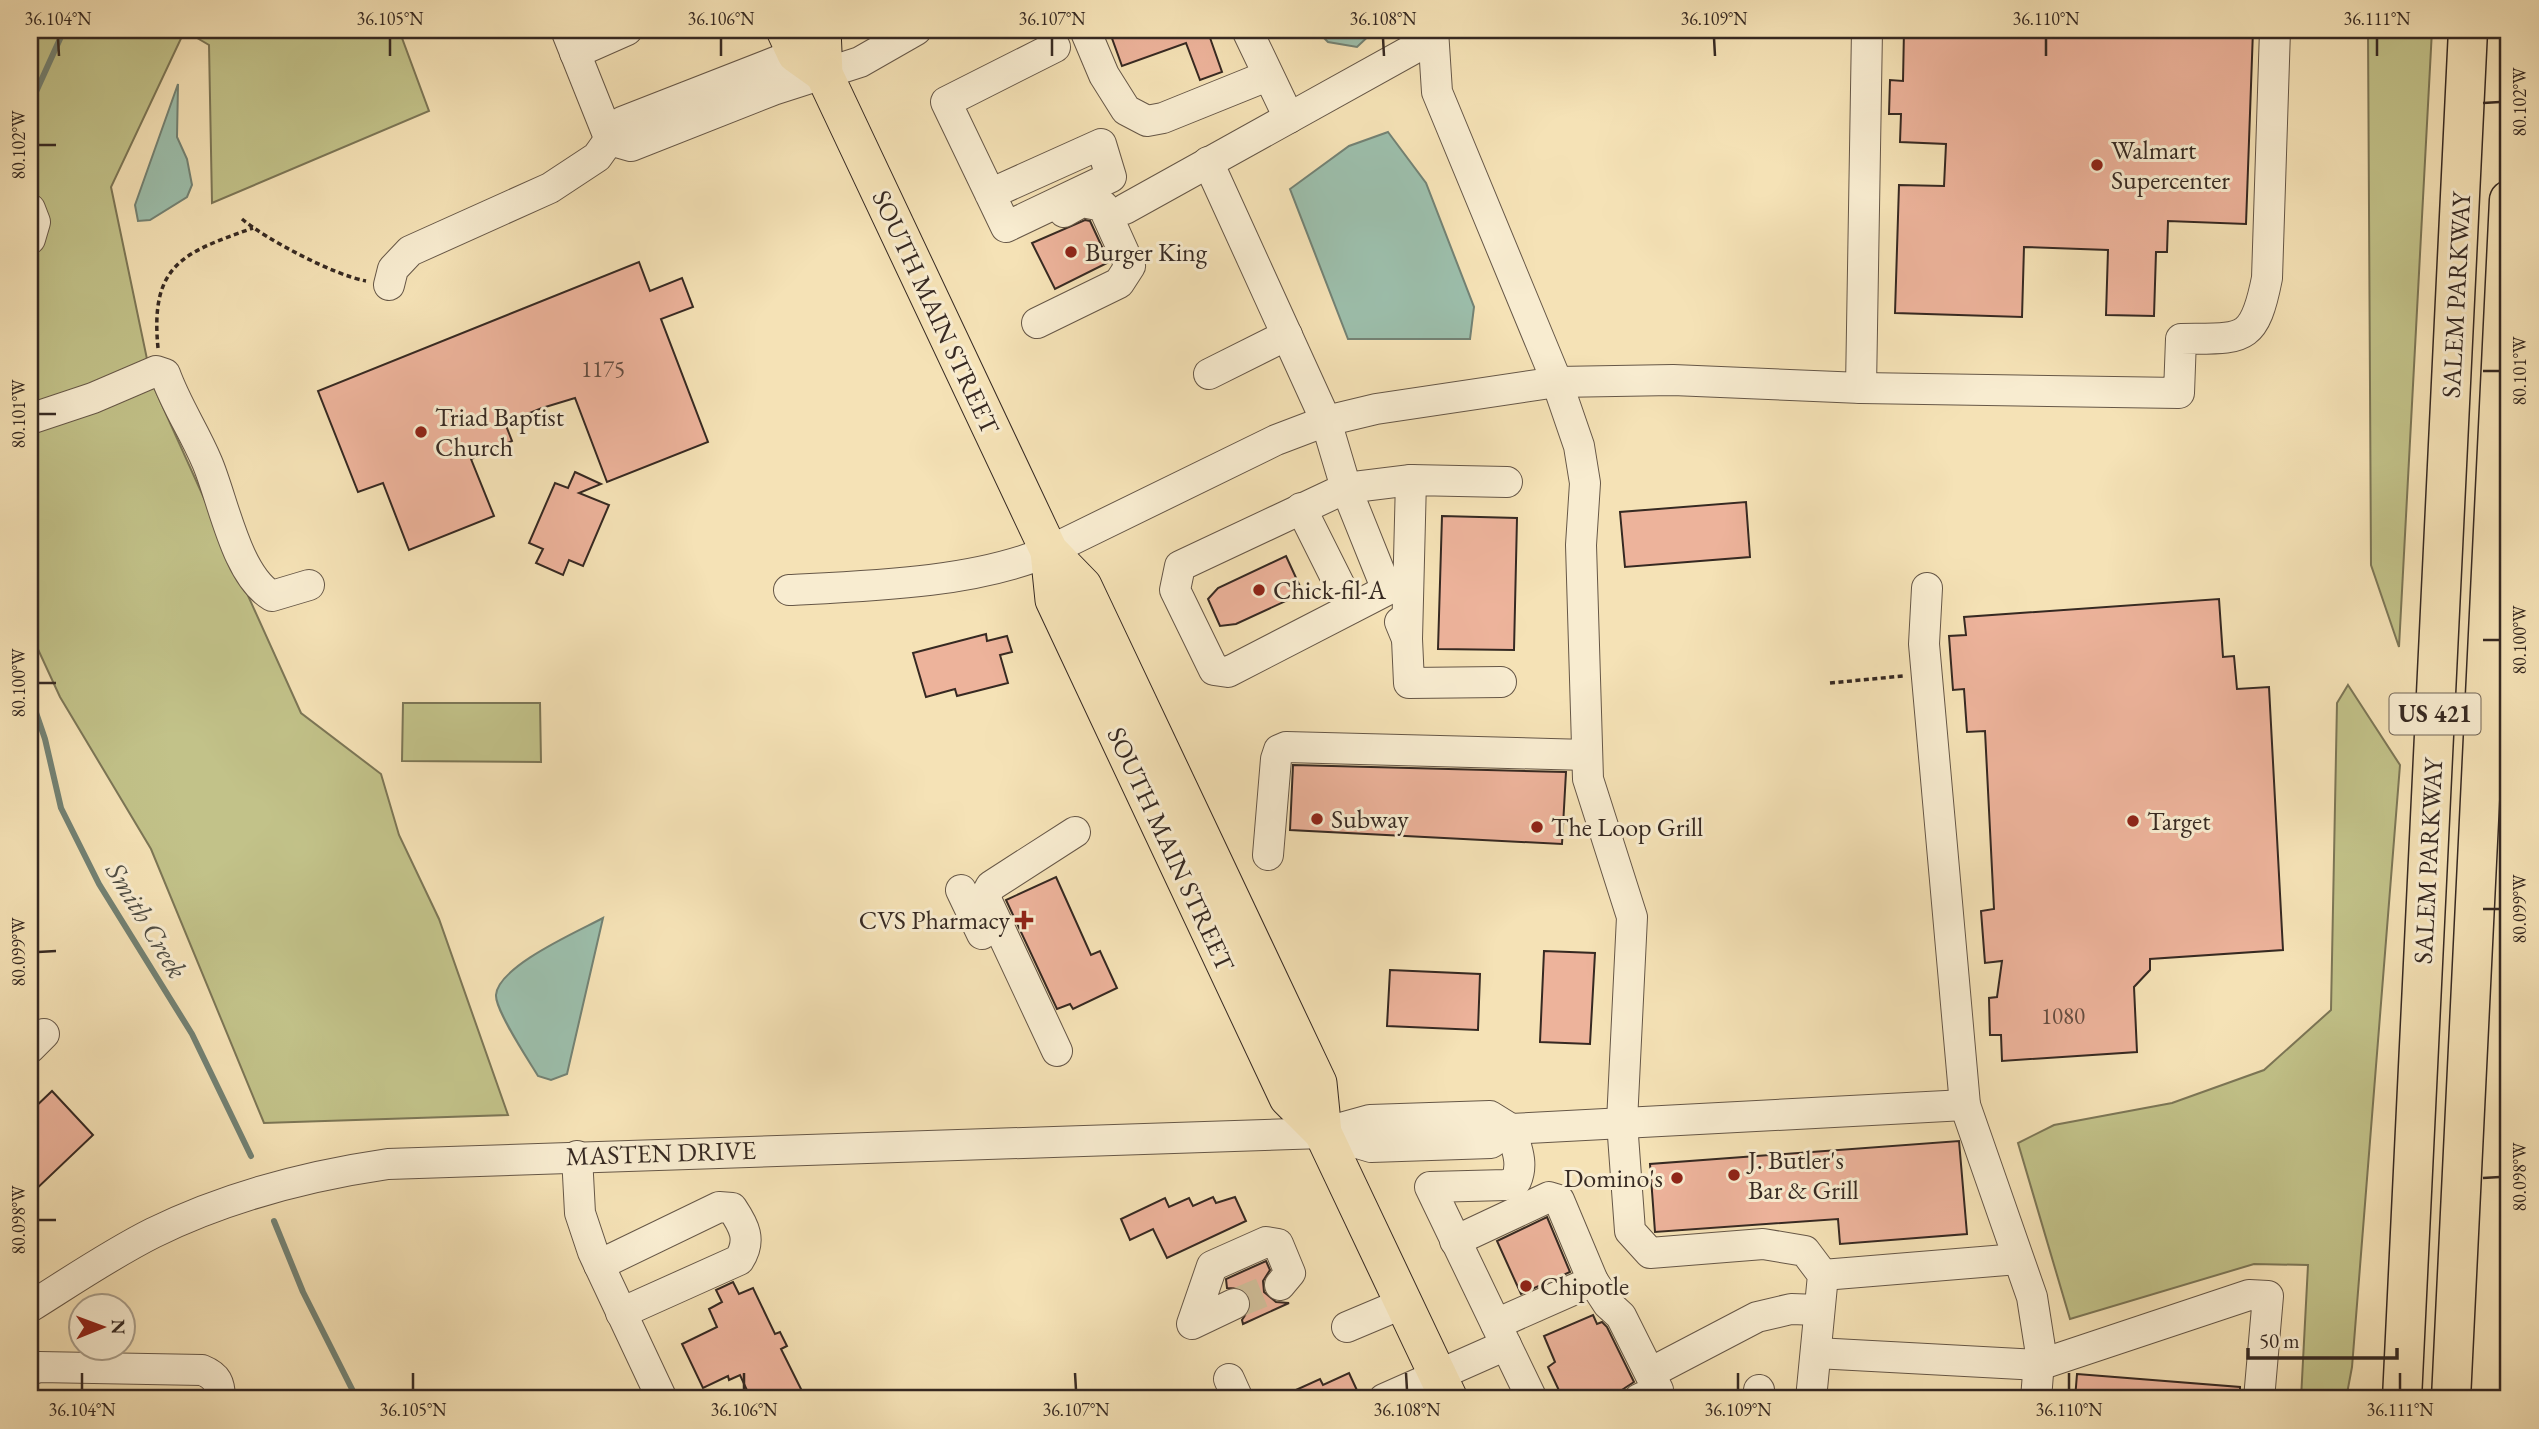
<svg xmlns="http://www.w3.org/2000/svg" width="2539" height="1429" viewBox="0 0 2539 1429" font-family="'EB Garamond',serif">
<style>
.green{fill:#c2c289;stroke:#7c7656;stroke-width:2}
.water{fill:#9cbeab;stroke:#738274;stroke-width:2}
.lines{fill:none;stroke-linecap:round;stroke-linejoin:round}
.stream{stroke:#738274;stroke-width:6}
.building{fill:#edb39b;stroke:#362922;stroke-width:2}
.minor-tunnel{stroke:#cfbd98;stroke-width:30;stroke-dasharray:30 15;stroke-linecap:butt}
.minor-casing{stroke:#665747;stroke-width:32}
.major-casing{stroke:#362922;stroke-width:39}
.highway-casing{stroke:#362922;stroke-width:41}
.path{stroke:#362922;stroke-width:3.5;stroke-dasharray:5 3.5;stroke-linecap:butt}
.minor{stroke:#f8ecd0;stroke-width:30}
.major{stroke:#f5e2b6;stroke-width:37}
.highway{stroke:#f5e2b6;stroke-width:38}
.ticks{fill:none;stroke:#362922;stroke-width:2.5}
.poi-dot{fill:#8f2418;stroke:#f8ecd0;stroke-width:2.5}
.labels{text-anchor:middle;stroke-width:6;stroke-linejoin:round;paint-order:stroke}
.number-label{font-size:23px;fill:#644c40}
.shield{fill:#f8ecd0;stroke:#706456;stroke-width:2}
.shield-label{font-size:24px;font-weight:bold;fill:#362922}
.poi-label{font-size:26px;fill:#362922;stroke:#f8ecd0;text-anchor:start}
.street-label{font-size:26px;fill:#362922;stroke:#f8ecd0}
.water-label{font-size:28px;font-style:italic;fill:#504e44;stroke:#f8ecd0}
.neatline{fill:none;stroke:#362922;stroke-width:2.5}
.ticks-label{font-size:18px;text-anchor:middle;fill:#362922}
</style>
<rect width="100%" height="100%" fill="#f5e2b6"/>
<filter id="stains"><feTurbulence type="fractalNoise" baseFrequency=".00286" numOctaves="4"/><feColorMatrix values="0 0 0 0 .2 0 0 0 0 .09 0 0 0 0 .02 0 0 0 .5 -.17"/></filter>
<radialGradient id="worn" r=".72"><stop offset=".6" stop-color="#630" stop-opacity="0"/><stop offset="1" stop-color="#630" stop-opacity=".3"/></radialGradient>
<g class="green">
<polygon points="30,30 185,30 111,187 152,383 301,713 381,774 399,835 439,919 508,1115 264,1123 151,849 60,697 30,632"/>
<polygon points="196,30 399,30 429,111 212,203 209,45 192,35"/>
<polygon points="2368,30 2432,30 2399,647 2371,565"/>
<polygon points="2348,685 2400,765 2352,1367 2346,1399 2301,1399 2308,1265 2254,1264 2070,1319 2018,1143 2054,1125 2172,1103 2264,1070 2331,1010 2337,703"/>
<polygon points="403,703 540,703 541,762 402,761"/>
</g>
<g class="water">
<polygon points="1316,30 1375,30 1357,47 1328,42"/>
<polygon points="178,84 177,137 187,159 192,185 187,197 150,220 138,221 135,205"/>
<polygon points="1388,132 1426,183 1474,307 1470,339 1348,339 1290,189 1349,146"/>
<path d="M 603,918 L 567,1074 L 551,1080 L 538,1076 C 529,1061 495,1010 496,995 C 498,966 579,931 603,918 Z"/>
</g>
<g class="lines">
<g class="stream">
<polyline points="30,105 64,30"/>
<polyline points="30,695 45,739 61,808 99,884 192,1034 251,1156"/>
<polyline points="274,1221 303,1292 357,1399"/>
</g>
</g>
<g class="building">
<polygon points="1109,30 1216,30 1209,35 1222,72 1200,80 1186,43 1122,66"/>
<polygon points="1904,30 2253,30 2246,224 2168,221 2167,252 2156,252 2154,316 2106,315 2108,250 2024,247 2022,317 1895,313 1899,185 1944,186 1946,144 1900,142 1901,114 1889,114 1890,80 1903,81"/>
<polygon points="1085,220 1090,221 1109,262 1055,289 1032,243"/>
<polygon points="639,262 650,291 682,278 693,307 661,319 708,442 607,482 575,398 542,408 505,423 512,441 471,459 494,516 409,550 383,483 358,492 318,391"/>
<polygon points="575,472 601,484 579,493 609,505 583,566 569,560 563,575 536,563 543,549 529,543 555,483 568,488"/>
<polygon points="1746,502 1750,557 1625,567 1620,512"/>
<polygon points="1442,516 1517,518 1514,650 1438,649"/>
<polygon points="1286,556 1303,593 1236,624 1220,626 1208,599 1218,588"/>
<polygon points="2219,599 2223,657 2234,656 2237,689 2269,687 2283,950 2150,959 2150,970 2134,987 2137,1052 2002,1061 2001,1035 1990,1035 1989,998 1997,997 2002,961 1985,963 1981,911 1994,909 1985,731 1967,732 1964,689 1953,690 1949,636 1966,635 1964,617"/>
<polygon points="986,634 987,641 1007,636 1012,652 1000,655 1008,683 957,696 955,689 926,697 913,653"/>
<polygon points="1293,765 1566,772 1562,844 1290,830"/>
<polygon points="1056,877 1091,955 1100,951 1117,988 1073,1009 1070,1004 1057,1009 1006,900"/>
<polygon points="1544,951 1595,953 1590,1044 1540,1042"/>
<polygon points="1390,970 1480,974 1478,1030 1387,1026"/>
<polygon points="52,1091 93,1135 30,1195 30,1112"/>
<polygon points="1959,1141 1967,1234 1840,1244 1838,1219 1655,1232 1650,1164"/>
<polygon points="1213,1197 1216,1203 1235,1197 1246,1221 1167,1258 1153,1229 1130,1240 1121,1219 1165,1198 1169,1207 1189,1198 1193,1206"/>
<polygon points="1547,1217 1570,1272 1521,1294 1497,1241"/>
<polygon points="1266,1261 1270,1270 1263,1281 1264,1292 1276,1302 1289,1303 1243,1324 1242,1320 1251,1306 1250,1297 1243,1289 1227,1288 1226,1279"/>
<polygon points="733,1282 739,1294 753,1288 775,1334 780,1332 787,1346 781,1349 802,1391 785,1399 751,1399 740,1375 729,1380 728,1376 703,1388 682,1344 717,1327 709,1309 722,1302 716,1290"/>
<polygon points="1593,1315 1597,1324 1602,1322 1607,1327 1634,1382 1608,1399 1563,1399 1548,1367 1555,1362 1544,1336"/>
<polygon points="1349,1373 1361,1399 1276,1399 1320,1379 1323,1385"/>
<polygon points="2077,1374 2240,1387 2240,1399 2075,1399"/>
</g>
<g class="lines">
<polyline class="minor-tunnel" points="1234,1304 1280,1285"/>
<defs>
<g id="minor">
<polyline points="566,30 610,140"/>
<polyline points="1085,30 1104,75 1126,110 1147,121 1163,118 1267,76"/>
<polyline points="1247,30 1289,118"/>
<polyline points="1433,30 1437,92 1557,382 1579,446 1585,483 1581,545 1588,779 1632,917 1622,1122 1630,1231 1650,1253 1763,1244 1805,1251 1823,1275 1811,1399"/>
<polyline points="575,53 627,30"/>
<polyline points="610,140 631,146 773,90 860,62 916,30"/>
<polyline points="1208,162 1326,421 1346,488 1387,590 1228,672 1214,670 1175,590 1180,566 1346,488 1411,480"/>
<polyline points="990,194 1101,144 1111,177 1006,227 946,102 1055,47"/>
<polyline points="30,209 35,222 30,239"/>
<polyline points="1125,209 1433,38"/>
<polyline points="389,285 393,269 410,251 550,188 597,157 622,122 796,54 814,40"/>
<polyline points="1037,323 1119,283 1130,266 1103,206 1082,202 1064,212"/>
<polyline points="1209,374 1287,335"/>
<polyline points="1861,388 1867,30"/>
<path d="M 30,419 L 93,398 L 156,371 L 165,374 C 177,407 194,431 207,462 C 223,499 236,575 272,596 L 309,585"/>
<polyline points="1301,508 1351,608"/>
<polyline points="1927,588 1924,644 1965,1105 2032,1297 2040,1348 2036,1399"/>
<path d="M 789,590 C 870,586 975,583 1049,551 L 1276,440 L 1326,421 L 1376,409 L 1557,382 L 1673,380 L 1861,388 L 2179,393 L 2181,339 C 2243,338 2254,344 2267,278 L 2275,30"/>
<polyline points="1400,622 1407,639 1409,683 1501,682"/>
<polyline points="1407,639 1411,480 1507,482"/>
<polyline points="1268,855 1276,759 1279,750 1286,747 1587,755"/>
<polyline points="961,890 982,934"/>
<polyline points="30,1048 44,1034"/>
<polyline points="1057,1051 985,897 991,886 1075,832"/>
<polyline points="1324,1133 1371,1147 1491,1143 1511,1129 1965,1105"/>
<polyline points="577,1156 580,1213 593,1252 662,1399"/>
<polyline points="1455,1241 1549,1197 1559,1200 1593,1281 1496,1324"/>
<path d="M 599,1265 L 719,1207 L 732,1208 C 744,1226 752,1240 739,1260 L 621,1313"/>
<polyline points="1823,1275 2018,1259"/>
<polyline points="1593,1281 1608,1304 1621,1316 1658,1390 1639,1399"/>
<polyline points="1234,1304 1192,1324 1212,1266 1266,1242 1278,1244 1290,1273 1280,1285"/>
<path d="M 30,1307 C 70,1282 111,1254 153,1233 C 228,1196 306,1176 388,1164 L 1323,1133 L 1370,1120 L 1490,1116 L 1511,1129 C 1516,1147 1524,1163 1516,1181 L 1506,1185 L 1430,1187 L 1532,1399"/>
<polyline points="1347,1327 1404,1303"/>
<polyline points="1816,1353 2039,1365 2249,1295 2268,1296 2259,1399"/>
<path d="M 30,1370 L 39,1367 L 202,1370 C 217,1376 220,1383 220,1399"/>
<polyline points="1650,1373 1757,1317 1791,1309 1819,1310"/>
<polyline points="1229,1379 1238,1399"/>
<polyline points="1384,1399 1506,1345"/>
<polyline points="1758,1399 1759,1390"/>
</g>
<g id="major">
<polyline points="785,30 796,54 824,74"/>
<polyline points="822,30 824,74 1049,551 1083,586 1318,1083 1323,1133 1449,1399"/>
<polyline points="1049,551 1054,600 1288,1098 1323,1133"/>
</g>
<g id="highway">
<polyline points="2402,1399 2468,30"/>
<polyline points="2451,1399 2509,200"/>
</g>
</defs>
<use href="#minor" class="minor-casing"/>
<use href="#major" class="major-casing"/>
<use href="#highway" class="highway-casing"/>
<g class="path">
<path d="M 242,219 C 267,240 334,275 366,281"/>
<path d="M 158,348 C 150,265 182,253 253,228"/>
<polyline points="1830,683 1903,676"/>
</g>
<use href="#minor" class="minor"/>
<use href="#major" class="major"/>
<use href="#highway" class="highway"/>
</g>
<path class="ticks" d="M 58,38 L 59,56M 390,38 L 390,56M 721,38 L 721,56M 1052,38 L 1052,56M 1383,38 L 1384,56M 1714,38 L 1715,56M 2046,38 L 2046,56M 2377,38 L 2377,56M 2483,103 L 2500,102M 38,145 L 56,145M 2483,371 L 2500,371M 38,414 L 56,414M 2483,640 L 2500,640M 38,683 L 56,683M 2483,909 L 2500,909M 38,952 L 56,951M 2483,1178 L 2500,1177M 38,1220 L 56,1220M 82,1373 L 82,1390M 413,1373 L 413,1390M 744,1373 L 744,1390M 1075,1373 L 1076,1390M 1406,1373 L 1407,1390M 1738,1373 L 1738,1390M 2069,1373 L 2069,1390M 2400,1373 L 2400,1390"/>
<g class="poi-dot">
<circle cx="2097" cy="165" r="7"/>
<circle cx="1071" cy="252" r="7"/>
<circle cx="421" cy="432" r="7"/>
<circle cx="1259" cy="590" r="7"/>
<circle cx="1317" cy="819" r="7"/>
<circle cx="2133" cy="821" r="7"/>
<circle cx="1537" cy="827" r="7"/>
<path d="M1020.5 909.5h7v7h7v7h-7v7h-7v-7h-7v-7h7z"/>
<circle cx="1734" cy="1175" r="7"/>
<circle cx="1677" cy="1178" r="7"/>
<circle cx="1526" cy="1286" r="7"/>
</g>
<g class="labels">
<g class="number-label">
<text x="603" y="377">1175</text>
<text x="2063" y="1024">1080</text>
</g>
<rect class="shield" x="2389.5" y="693.5" width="91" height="41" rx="5"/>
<g class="shield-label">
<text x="2435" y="722">US 421</text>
</g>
<g class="poi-label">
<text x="2111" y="159">Walmart<tspan x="2111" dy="30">Supercenter</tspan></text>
<text x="1085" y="261">Burger King</text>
<text x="435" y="426">Triad Baptist<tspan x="435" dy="30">Church</tspan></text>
<text x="1273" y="599">Chick-fil-A</text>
<text x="1331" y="828">Subway</text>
<text x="2147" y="830">Target</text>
<text x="1551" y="836">The Loop Grill</text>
<text x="1010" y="929" text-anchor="end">CVS Pharmacy</text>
<text x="1748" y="1169">J. Butler's<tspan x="1748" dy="30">Bar &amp; Grill</tspan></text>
<text x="1663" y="1187" text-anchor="end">Domino's</text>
<text x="1540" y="1295">Chipotle</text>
</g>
<g class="street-label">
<text transform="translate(2456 295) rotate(-87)" y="9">SALEM PARKWAY</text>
<text transform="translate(936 312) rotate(65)" y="9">SOUTH MAIN STREET</text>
<text transform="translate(1171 849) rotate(65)" y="9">SOUTH MAIN STREET</text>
<text transform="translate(2428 861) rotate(-87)" y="9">SALEM PARKWAY</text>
<text transform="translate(661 1153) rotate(-2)" y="9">MASTEN DRIVE</text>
</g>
<g class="water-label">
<text transform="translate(147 920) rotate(59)" y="10">Smith Creek</text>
</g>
</g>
<rect width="2539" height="1429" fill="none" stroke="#f5e2b6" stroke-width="77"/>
<g transform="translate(102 1327) rotate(89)"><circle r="33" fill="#f8ecd0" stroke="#aa9e8a" stroke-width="2"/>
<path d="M0-5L12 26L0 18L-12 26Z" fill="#8f2418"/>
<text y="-10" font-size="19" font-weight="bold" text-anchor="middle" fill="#362922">N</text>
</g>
<path d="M2248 1348v10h149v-10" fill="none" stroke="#362922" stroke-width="3.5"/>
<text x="2259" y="1348" font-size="21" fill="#362922" stroke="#f8ecd0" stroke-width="5" paint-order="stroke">50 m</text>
<rect x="38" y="38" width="2462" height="1352" class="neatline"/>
<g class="ticks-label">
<text x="58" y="25">36.104°N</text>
<text x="390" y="25">36.105°N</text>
<text x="721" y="25">36.106°N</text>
<text x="1052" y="25">36.107°N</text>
<text x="1383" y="25">36.108°N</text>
<text x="1714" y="25">36.109°N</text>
<text x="2046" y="25">36.110°N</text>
<text x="2377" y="25">36.111°N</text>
<text transform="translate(2520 102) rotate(-90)" y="6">80.102°W</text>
<text transform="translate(19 145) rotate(-90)" y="6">80.102°W</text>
<text transform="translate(2520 371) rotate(-90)" y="6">80.101°W</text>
<text transform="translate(19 414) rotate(-90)" y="6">80.101°W</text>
<text transform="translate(2520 640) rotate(-90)" y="6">80.100°W</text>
<text transform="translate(19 683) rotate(-90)" y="6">80.100°W</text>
<text transform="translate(2520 909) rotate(-90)" y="6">80.099°W</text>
<text transform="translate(19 952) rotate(-90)" y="6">80.099°W</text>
<text transform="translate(2520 1177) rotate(-90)" y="6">80.098°W</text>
<text transform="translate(19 1220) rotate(-90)" y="6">80.098°W</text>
<text x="82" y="1416">36.104°N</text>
<text x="413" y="1416">36.105°N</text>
<text x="744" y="1416">36.106°N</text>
<text x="1076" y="1416">36.107°N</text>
<text x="1407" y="1416">36.108°N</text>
<text x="1738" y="1416">36.109°N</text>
<text x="2069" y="1416">36.110°N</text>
<text x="2400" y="1416">36.111°N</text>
</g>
<rect width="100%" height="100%" filter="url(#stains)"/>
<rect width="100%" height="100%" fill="url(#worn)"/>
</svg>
